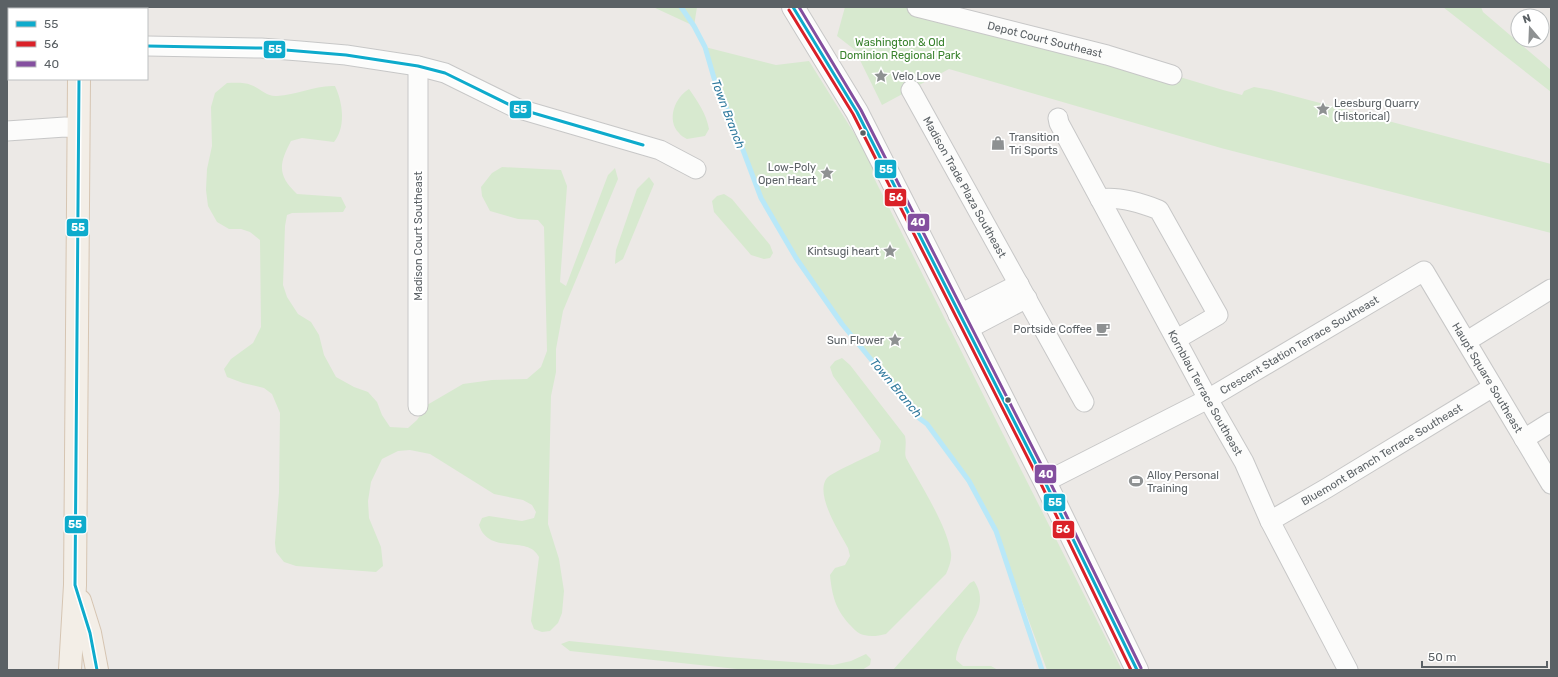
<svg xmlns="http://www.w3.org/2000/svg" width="1558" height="677" viewBox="0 0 1558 677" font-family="Rubik,sans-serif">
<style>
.green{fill:#d7e9cf}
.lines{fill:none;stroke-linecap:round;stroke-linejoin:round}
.stream{stroke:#b9e8f8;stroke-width:5}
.street-casing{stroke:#c7c7c7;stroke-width:21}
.secondary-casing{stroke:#c7c7c7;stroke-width:24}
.primary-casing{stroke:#d6c5b2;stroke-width:24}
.street{stroke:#fcfcfb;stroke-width:19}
.secondary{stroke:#fcfcfb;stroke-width:22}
.primary{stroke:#f3eee7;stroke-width:22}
.bus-1-casing{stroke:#fff;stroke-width:6}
.bus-2-casing{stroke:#fff;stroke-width:6}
.bus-3-casing{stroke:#fff;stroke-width:6}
.bus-1{stroke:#0eabcc;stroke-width:3}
.bus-2{stroke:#da2128;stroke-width:3}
.bus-3{stroke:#844f9f;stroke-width:3}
.bus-dot{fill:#5b6165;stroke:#fff;stroke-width:1.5}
.labels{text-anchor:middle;stroke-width:4;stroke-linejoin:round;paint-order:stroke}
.street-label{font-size:11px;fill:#5b6165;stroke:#fff}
.park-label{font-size:11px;fill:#39822d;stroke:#fff}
.poi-label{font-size:11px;fill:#5b6165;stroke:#fff;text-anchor:start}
.water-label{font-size:12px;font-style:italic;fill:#307a9e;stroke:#fff}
.line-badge{stroke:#fff;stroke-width:1.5}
.badge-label{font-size:11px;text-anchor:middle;font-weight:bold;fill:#fff}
</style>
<rect width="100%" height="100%" fill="#ece9e6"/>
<g class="green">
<polygon points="652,7 697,7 694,26 653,7"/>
<polygon points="845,7 917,7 1107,55 1223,90 1242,95 1244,91 1254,87 1271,90 1551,164 1551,233 1221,148 949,69 882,105 855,50 837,36"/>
<polygon points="1443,7 1481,7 1483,12 1551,70 1551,92"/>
<polygon points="705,47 776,65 809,61 874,165 872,174 1122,670 1047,670 996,531 969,481 927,424 919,418 842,324 796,258 761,198 734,126 717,86"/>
<path d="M 227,83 C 234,83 244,82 251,85 C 260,88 267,97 277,96 C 297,95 315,85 335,86 C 343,103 346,127 334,142 L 302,138 L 291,141 C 279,164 277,175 297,194 L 341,197 L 346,207 L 343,212 L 292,213 L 287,215 L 285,226 L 283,285 L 287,297 L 298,314 L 311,322 L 319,335 L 324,355 L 336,377 L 354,387 L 368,392 L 377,402 L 382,415 L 390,427 L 408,428 L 417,420 L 427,405 L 463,384 L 492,380 L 527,379 L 541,367 L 547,351 L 544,227 L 538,220 L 518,219 L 490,211 L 482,196 L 481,187 L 492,173 L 502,167 L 561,170 L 567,186 L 560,282 L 566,286 L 608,175 L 615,168 L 618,179 L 563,311 L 556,349 L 556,372 L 551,396 L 548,524 L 559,559 L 564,591 L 562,613 L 558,623 L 550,631 L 542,632 L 534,629 L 531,621 L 539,557 C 528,534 489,556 479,525 L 482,518 L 489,516 L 522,521 L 534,518 L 536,512 L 532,505 L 523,500 L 494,494 L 430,454 L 410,450 L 398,451 L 382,459 L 371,482 L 368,501 L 369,518 L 381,547 L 383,566 L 376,572 L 296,566 L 284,562 L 276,552 L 275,543 L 279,492 L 280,413 L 272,394 L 264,388 L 243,383 L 227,377 L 224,369 L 231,359 L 253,343 L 261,327 L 260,240 L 250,232 L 241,229 L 229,229 L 217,222 L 208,206 L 206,190 L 207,169 L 212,146 L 211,107 L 215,93 Z"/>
<path d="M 689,89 C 698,102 706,113 709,129 L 705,136 L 687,139 C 684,137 681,136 679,133 C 666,120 675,97 689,89 Z"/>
<polygon points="649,177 654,184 623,259 615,264 616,250 637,189"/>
<polygon points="724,194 732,199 770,245 773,253 770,258 764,259 751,255 714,212 712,201 717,196"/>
<path d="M 842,358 L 850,365 L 905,436 C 907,445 904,452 906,458 C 920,484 947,525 951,553 C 952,560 949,567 946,574 L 886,634 C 878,636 871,637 864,635 C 858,634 853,628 849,624 C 835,608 832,595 830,575 L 835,568 L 845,565 L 850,556 L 848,548 C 840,533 814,494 827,478 C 831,473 871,455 879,451 L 881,441 L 833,376 L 830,367 L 835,361 Z"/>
<path d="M 974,581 C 994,611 958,631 956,660 L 963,666 L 991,666 L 998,670 L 893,670 L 970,583 Z"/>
<polygon points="569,641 727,657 833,665 851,661 866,654 871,659 870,665 862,670 746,670 570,651 561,644"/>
</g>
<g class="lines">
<polyline class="stream" points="681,7 694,26 705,47 714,78 734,126 761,198 796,258 842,324 919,418 927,424 969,481 996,531 1042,670"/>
<defs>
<g id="street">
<path id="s1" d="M 917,7 L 1107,55 L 1172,75"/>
<polyline points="147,46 261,48 300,51 346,55 418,66 445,73 516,108 660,150 696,169"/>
<polyline points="418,66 418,406"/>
<path id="s2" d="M 911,90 L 1084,402"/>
<path id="s3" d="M 1058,118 L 1059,123 L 1208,399 L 1244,462 L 1270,521 L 1348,670"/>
<polyline points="7,131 65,127 78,128"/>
<path d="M 1100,199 C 1119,196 1141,203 1159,210 L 1218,315 L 1177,339"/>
<polyline points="958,315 1019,284"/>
<polyline points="966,330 1027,298"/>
<polyline points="1467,341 1551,289"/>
<polyline points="1524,439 1551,422"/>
<path id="s4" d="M 1045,482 L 1208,399 L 1424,271 L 1551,484"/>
<path id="s5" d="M 1270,521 L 1327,488 L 1493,387"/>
</g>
<polyline id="secondary" points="793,7 857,112 1045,482 1137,670"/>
<g id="primary">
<polyline points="80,9 80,7"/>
<polyline points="80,601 90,633 97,670"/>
<polyline points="70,670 75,585 79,79"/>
</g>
</defs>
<use href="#street" class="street-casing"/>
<use href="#secondary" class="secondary-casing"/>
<use href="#primary" class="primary-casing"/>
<use href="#street" class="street"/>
<use href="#secondary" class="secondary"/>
<use href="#primary" class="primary"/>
<defs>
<g id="bus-1">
<polyline points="793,7 857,112 1045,482 1137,670"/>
<polyline points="147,46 261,48 346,55 418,66 445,73 516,108 643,145"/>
<polyline points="79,79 75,585 90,633 97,670"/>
</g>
<polyline id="bus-2" points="789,10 853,114 1041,484 1131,670"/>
<polyline id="bus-3" points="799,7 861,110 1049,480 1141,668"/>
</defs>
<use href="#bus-1" class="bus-1-casing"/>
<use href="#bus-2" class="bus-2-casing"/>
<use href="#bus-3" class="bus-3-casing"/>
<use href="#bus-1" class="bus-1"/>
<use href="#bus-2" class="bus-2"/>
<use href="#bus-3" class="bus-3"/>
</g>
<defs>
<symbol id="sight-bare" viewBox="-9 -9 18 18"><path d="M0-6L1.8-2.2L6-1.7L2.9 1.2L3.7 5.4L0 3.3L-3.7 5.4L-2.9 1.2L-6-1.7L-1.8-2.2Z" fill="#8e9192" stroke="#fff" stroke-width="2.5" paint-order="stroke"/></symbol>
<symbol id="shop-bare" viewBox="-9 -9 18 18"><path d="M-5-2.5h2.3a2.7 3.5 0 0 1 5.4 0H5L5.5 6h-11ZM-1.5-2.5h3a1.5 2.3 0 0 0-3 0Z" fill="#8e9192" stroke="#fff" stroke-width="2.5" paint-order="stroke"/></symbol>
<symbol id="cafe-bare" viewBox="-9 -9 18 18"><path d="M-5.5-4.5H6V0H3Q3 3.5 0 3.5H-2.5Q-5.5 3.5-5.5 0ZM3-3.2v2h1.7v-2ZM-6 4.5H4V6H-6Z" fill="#8e9192" stroke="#fff" stroke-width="2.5" paint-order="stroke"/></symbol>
<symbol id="stadium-bare" viewBox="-9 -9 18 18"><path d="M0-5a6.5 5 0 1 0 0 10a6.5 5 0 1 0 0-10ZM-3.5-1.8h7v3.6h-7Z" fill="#8e9192" stroke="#fff" stroke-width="2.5" paint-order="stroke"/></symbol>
</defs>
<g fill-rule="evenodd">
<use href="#sight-bare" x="871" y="66" width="20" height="20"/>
<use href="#sight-bare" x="1313" y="99" width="20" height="20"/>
<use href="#shop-bare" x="988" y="133" width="20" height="20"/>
<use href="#sight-bare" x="817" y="163" width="20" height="20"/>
<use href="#sight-bare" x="880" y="241" width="20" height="20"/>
<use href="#cafe-bare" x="1093" y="319" width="20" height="20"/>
<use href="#sight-bare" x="885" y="330" width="20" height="20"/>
<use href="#stadium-bare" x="1126" y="471" width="20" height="20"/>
</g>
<g class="bus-dot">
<circle cx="863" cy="133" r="3.5"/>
<circle cx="1008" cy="400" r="3.5"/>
</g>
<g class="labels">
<g class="street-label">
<text dy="4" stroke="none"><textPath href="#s1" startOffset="132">Depot Court Southeast</textPath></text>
<text dy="4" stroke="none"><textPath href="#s2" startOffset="111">Madison Trade Plaza Southeast</textPath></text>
<text transform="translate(418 236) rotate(-90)" y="4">Madison Court Southeast</text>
<text dy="4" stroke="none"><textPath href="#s4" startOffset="289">Crescent Station Terrace Southeast</textPath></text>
<text dy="4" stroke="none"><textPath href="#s4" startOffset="558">Haupt Square Southeast</textPath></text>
<text dy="4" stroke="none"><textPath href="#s3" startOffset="312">Kornblau Terrace Southeast</textPath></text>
<text dy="4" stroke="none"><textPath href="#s5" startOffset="130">Bluemont Branch Terrace Southeast</textPath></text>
</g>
<g class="park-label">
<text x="900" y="46">Washington &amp; Old<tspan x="900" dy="13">Dominion Regional Park</tspan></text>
</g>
<g class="poi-label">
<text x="892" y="80">Velo Love</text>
<text x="1334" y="107">Leesburg Quarry<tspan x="1334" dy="13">(Historical)</tspan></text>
<text x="1009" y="141">Transition<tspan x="1009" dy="13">Tri Sports</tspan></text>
<text x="816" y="171" text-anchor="end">Low-Poly<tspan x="816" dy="13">Open Heart</tspan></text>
<text x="879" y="255" text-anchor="end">Kintsugi heart</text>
<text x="1092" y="333" text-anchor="end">Portside Coffee</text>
<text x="884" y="344" text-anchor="end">Sun Flower</text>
<text x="1147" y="479">Alloy Personal<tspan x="1147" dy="13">Training</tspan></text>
</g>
<g class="water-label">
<text transform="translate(728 114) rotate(69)" y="4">Town Branch</text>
<text transform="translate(896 388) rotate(50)" y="4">Town Branch</text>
</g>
</g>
<g class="line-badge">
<rect x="263" y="40" width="23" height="19" rx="4" fill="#0eabcc"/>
<rect x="509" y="100" width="23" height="19" rx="4" fill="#0eabcc"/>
<rect x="874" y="159" width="23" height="20" rx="4" fill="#0eabcc"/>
<rect x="884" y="188" width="23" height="19" rx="4" fill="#da2128"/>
<rect x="907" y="213" width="23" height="19" rx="4" fill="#844f9f"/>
<rect x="66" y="218" width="23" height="19" rx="4" fill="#0eabcc"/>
<rect x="1034" y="464" width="23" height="20" rx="4" fill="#844f9f"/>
<rect x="1043" y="493" width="23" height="19" rx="4" fill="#0eabcc"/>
<rect x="64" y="515" width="23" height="19" rx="4" fill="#0eabcc"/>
<rect x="1052" y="520" width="23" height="19" rx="4" fill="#da2128"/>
</g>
<g class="badge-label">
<text x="275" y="53">55</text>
<text x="520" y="113">55</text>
<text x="886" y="173">55</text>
<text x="896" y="201">56</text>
<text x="918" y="226">40</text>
<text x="78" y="231">55</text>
<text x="1046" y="478">40</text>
<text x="1055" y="506">55</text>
<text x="75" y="528">55</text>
<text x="1063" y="533">56</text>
</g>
<rect width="1558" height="677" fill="none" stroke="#5b6165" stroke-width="16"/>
<rect x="8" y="8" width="140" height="72" fill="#ffffff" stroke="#bdc0c1"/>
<rect x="16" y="21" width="20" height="6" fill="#0eabcc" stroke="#bdc0c1"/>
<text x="44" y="28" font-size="12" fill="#5b6165">55</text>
<rect x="16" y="41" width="20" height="6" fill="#da2128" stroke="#bdc0c1"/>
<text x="44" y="48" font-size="12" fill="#5b6165">56</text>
<rect x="16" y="61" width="20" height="6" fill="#844f9f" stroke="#bdc0c1"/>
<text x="44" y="68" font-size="12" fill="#5b6165">40</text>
<g transform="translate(1530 28) rotate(341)"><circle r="19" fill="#ffffff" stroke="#bdc0c1"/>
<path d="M0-3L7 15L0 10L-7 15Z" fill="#8e9192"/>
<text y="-6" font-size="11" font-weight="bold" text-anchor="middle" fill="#5b6165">N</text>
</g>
<path d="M1422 661v6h125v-6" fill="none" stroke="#5b6165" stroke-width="2"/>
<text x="1428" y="661" font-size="12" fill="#5b6165" stroke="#ffffff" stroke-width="3" paint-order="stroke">50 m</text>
</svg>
